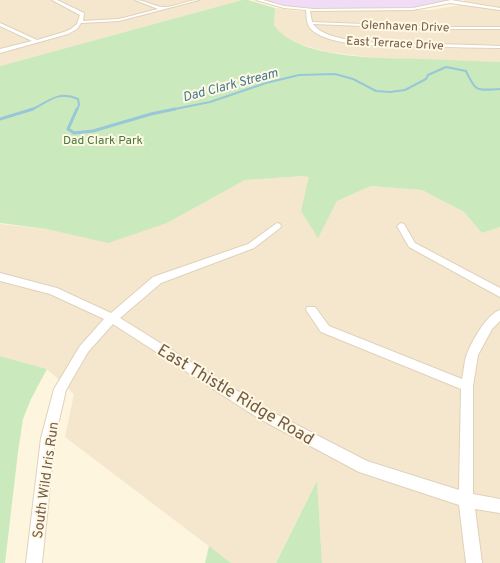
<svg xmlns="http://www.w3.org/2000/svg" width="500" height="563" viewBox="0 0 500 563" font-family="Overpass,sans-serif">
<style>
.residential{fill:#f4e7cd}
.education{fill:#f1dcf8}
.green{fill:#caeabd}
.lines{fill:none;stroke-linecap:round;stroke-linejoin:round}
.stream-far1{stroke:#99c6d8;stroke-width:2}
.stream{stroke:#99c6d8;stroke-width:3}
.minor-casing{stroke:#e0d1bb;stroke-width:2}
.minor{fill:#fff;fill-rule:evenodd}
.labels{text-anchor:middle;stroke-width:4;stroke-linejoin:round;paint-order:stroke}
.far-street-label{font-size:12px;fill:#735c46;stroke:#fff8e5}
.far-park-label{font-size:12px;fill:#48793e;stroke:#fff8e5}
.far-water-label{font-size:13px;font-style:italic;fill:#42788e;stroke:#fff8e5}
.street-label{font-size:14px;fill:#735c46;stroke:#fff8e5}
.near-street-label{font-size:17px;fill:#735c46;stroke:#fff8e5}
</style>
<rect width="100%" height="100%" fill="#fdf5de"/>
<g class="residential">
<polygon points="0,0 242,0 0,66"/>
<polygon points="465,0 500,0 500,62 377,58 327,52 300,44 280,34 274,25 275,8 298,11 432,10 460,5"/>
<polygon points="304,176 309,176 318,237 337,201 371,186 422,190 464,212 482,233 500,227 500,563 322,563 317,482 276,563 231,563 65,437 74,394 47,369 0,356 0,224 47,229 167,223 245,180"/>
</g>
<polygon class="education" points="264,0 448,0 423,6 408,8 313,8 285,6"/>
<g class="green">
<path d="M 242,0 L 248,0 L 275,8 L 274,25 C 298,60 384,58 424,59 C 449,60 475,61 500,62 L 500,227 L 482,233 L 464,212 L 422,190 L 371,186 L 337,201 L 318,238 L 301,211 L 309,177 L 304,176 L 245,180 L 167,223 L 108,243 L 47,229 L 0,223 L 0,66 Z"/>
<polygon points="0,356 47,369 31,399 23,419 18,452 5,563 0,563"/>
<polygon points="317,481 322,563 276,563"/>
<polygon points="209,546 231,563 205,563"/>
</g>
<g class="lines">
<g class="stream-far1">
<path d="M 31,110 C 49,102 57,90 78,99 L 79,105 L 77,110"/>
<path d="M 170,110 L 210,102 L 266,83 L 299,75 L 335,74 L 353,79 L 376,91 L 390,92 L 405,90 L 426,79 L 428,75 L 446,67 L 466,71 C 476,93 477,90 500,89"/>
</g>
<g class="stream">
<polyline points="77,109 68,129 74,133 93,131 151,114 175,109"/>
<polyline points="0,119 33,109"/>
</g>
<defs>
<g id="minor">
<path d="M 52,0 L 57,0 L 84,13 L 83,21 L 119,19 L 158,9 L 135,0 C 145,0 153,6 162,7 C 173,8 187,0 199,0 L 119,21 L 81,23 L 77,29 L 68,34 L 0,53 L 0,49 L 32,41 L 0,26 L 0,23 L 37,40 L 64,32 L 71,29 L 77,24 L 80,15 Z"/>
<path d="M 256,0 L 263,0 L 284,6 L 314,9 L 413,8 L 451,0 L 500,8 L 500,10 L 450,3 L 413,10 L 310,11 L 312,22 L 442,27 L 500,27 L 500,29 L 442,29 L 313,24 C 328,46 400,43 426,44 C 451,44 475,45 500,46 L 500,48 C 475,48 451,47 426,46 C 400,46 328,49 310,28 C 306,23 307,16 306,10 L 284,8 Z"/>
<path d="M 277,223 L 280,224 L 281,226 L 280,228 L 254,248 L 161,283 L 120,318 L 268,410 L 367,461 L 459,490 L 461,389 L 321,332 L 306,310 L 307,307 L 315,307 L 329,326 L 462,379 C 464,371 464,361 467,354 C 472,341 487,314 500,310 L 500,321 L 492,329 L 478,355 L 473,386 L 473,494 L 500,499 L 500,513 L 475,509 L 482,563 L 466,563 L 459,505 L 359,472 L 258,418 L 113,324 L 88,352 L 66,390 L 55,438 L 42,563 L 26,563 L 41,438 L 54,389 L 80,346 L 104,319 L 50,294 L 0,281 L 0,273 L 57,288 L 111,313 L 153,277 L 248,244 Z"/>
<polygon points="401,223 404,224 415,243 500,288 500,297 409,247 397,226"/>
</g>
</defs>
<use href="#minor" class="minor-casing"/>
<use href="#minor" class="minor"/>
</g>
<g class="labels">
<g class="far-street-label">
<text transform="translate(405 26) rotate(2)" y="4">Glenhaven Drive</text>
<text transform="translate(395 43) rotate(3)" y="4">East Terrace Drive</text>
</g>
<g class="far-park-label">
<text x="103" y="144">Dad Clark Park</text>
</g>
<g class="far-water-label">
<text transform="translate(230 84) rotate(-15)" y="5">Dad Clark Stream</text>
</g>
<g class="street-label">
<text transform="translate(45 480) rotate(-82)" y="5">South Wild Iris Run</text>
</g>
<g class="near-street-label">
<text transform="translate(236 394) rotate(31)" y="6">East Thistle Ridge Road</text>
</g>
</g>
</svg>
